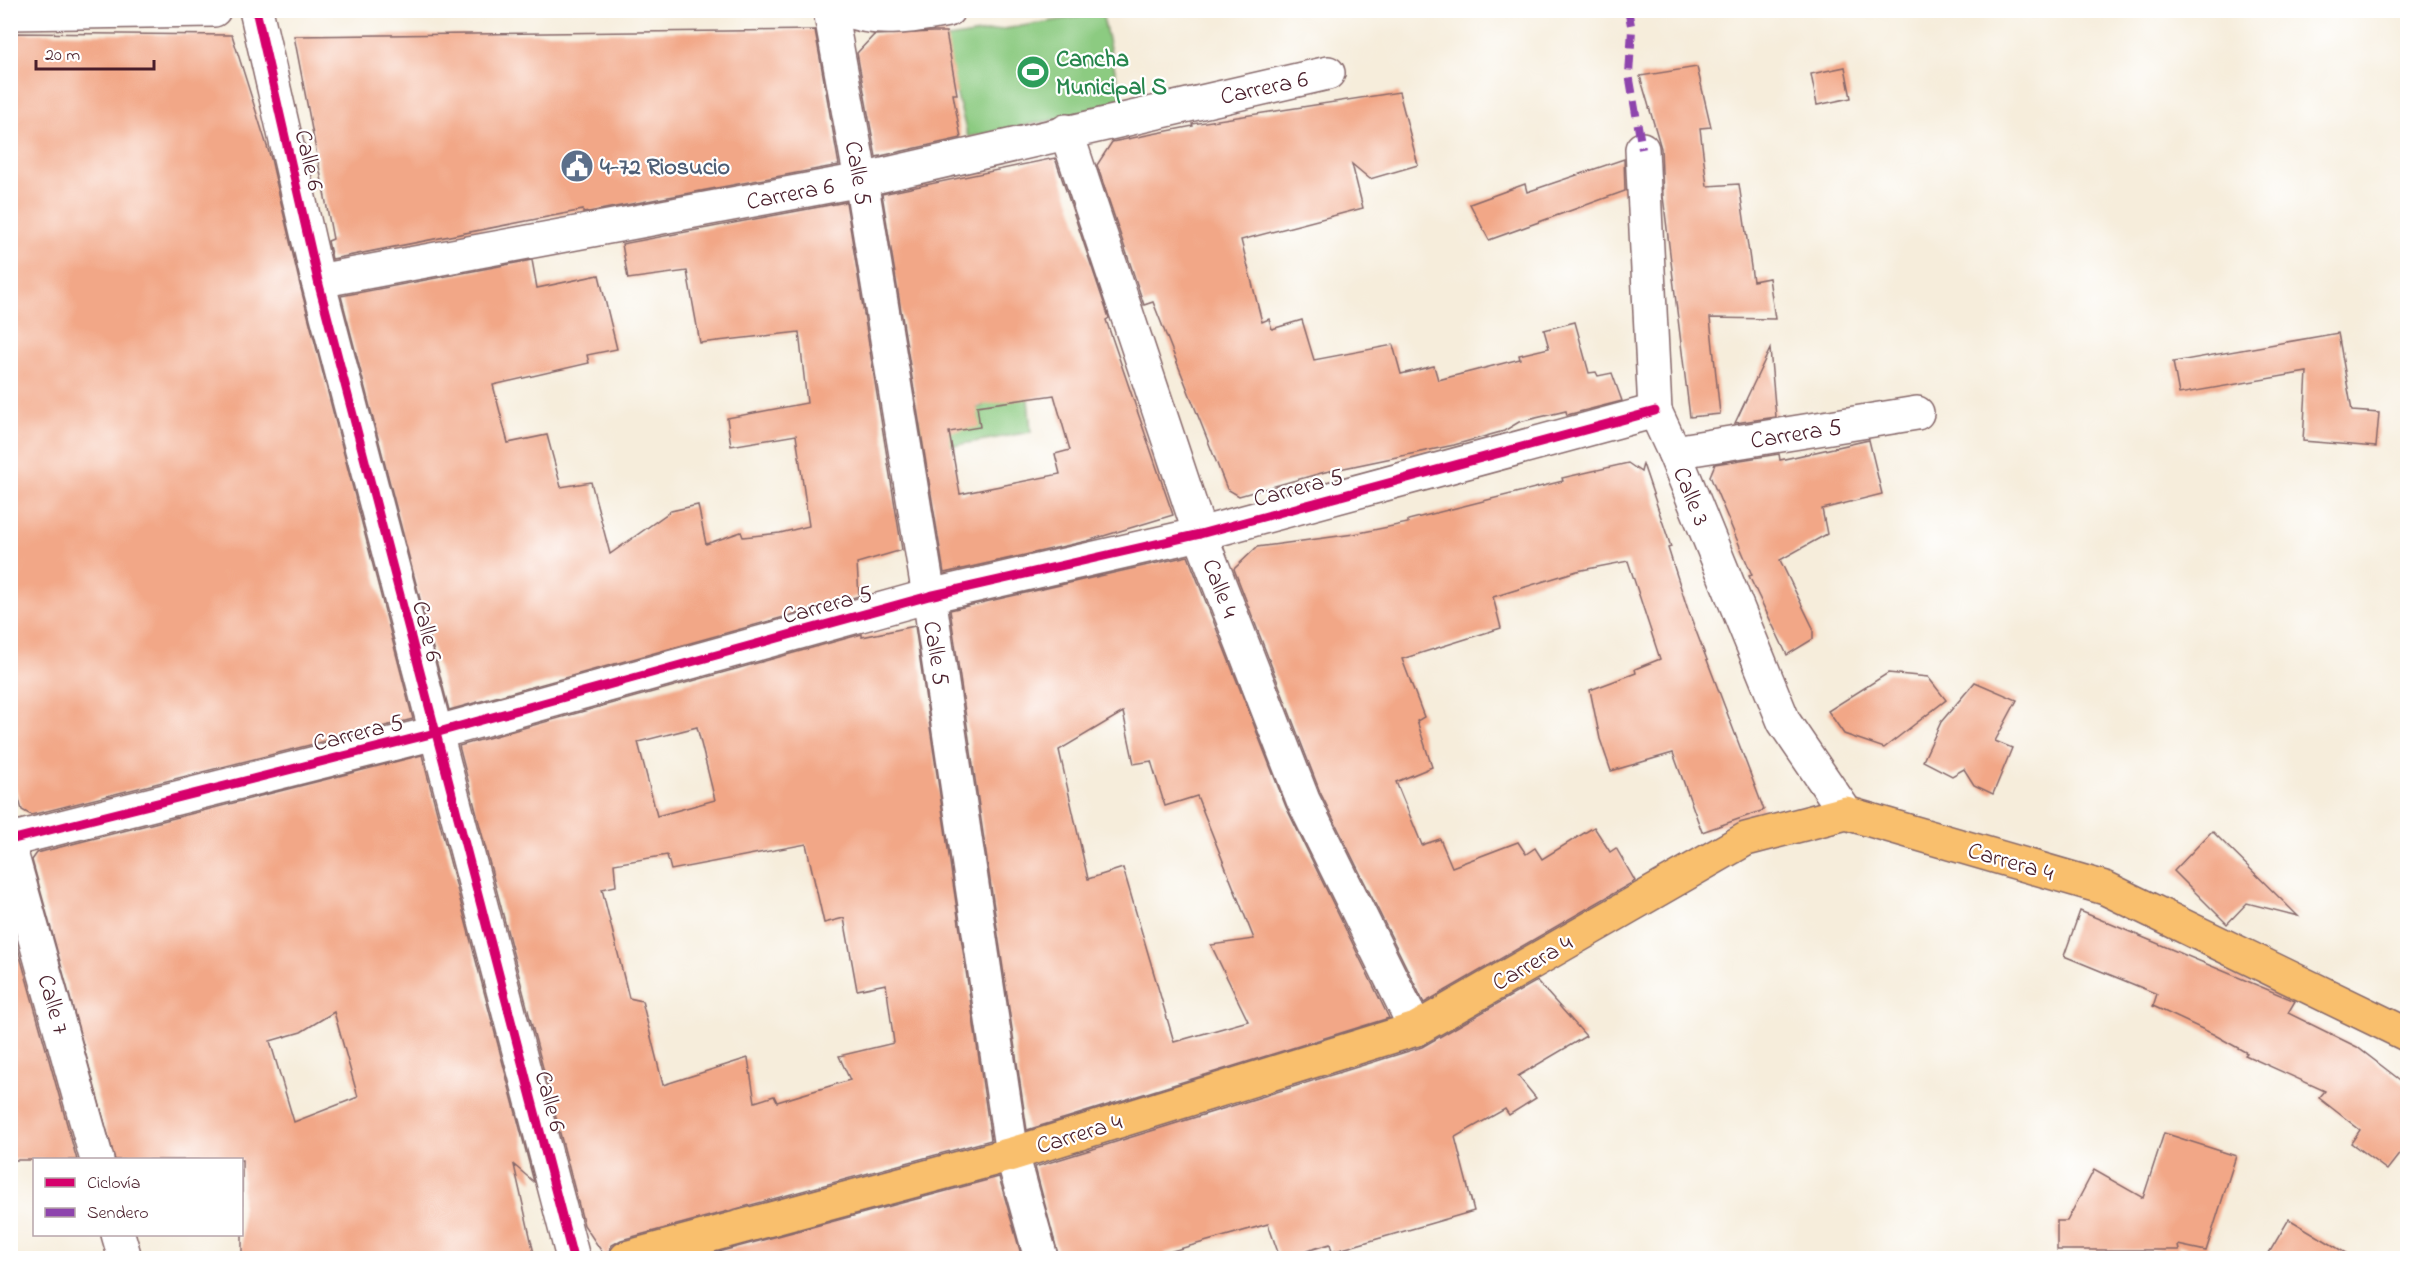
<svg xmlns="http://www.w3.org/2000/svg" width="2418" height="1269" viewBox="0 0 2418 1269" font-family="'Indie Flower',sans-serif">
<style>
.green{fill:#8ccb81;stroke:#6b7556;stroke-width:1.5}
.building{fill:#f2a787;fill-rule:evenodd}
.lines{fill:none;stroke-linecap:round;stroke-linejoin:round}
.minor-casing{stroke:#866769;stroke-width:36}
.major-casing{stroke:#866769;stroke-width:36}
.minor{stroke:#fff;stroke-width:33}
.major{stroke:#f9bf6d;stroke-width:33}
.quiet{stroke:#8e44ad;stroke-width:8;stroke-dasharray:15 8;stroke-linecap:butt}
.cycleway-casing{stroke:#fff;stroke-width:13}
.cycleway{stroke:#d6006c;stroke-width:9}
.labels{text-anchor:middle;stroke-width:4.5;stroke-linejoin:round;paint-order:stroke}
.leisure-label{font-size:24px;font-weight:bold;fill:#27864d;stroke:#fff;text-anchor:start}
.street-label{font-size:24px;fill:#4a1f2b;stroke:#fff}
.service-label{font-size:24px;font-weight:bold;fill:#4e5e75;stroke:#fff;text-anchor:start}
</style>
<rect width="100%" height="100%" fill="#fff"/>
<filter id="ink" filterUnits="userSpaceOnUse"><feTurbulence type="fractalNoise" baseFrequency=".0167" numOctaves="2"/><feDisplacementMap in="SourceGraphic" scale="12" xChannelSelector="R" yChannelSelector="G"/><feConvolveMatrix kernelMatrix="1 2 1 2 8 2 1 2 1" color-interpolation-filters="sRGB"/></filter>
<filter id="wash" filterUnits="userSpaceOnUse"><feTurbulence type="fractalNoise" baseFrequency=".008" numOctaves="4" result="noise"/><feDisplacementMap in="SourceGraphic" scale="24" xChannelSelector="R" yChannelSelector="G"/><feGaussianBlur stdDeviation="1.35" result="paint"/><feColorMatrix in="noise" values="0 0 0 0 0 0 0 0 0 0 0 0 0 0 0 0 0 1.4 0 .05"/><feComposite in="paint" operator="in"/></filter>
<g filter="url(#wash)">
<rect width="100%" height="100%" fill="#f6eddb"/>
<g class="green">
<polygon points="1102,13 1123,106 968,137 942,39"/>
<polygon points="1026,377 1031,432 923,451 917,430 904,412 925,422 981,407 995,394"/>
</g>
<g id="blocks">
<g class="building">
<polygon points="815,30 839,165 583,213 583,210 332,259 328,241 333,239 294,36"/>
<polygon points="933,32 946,32 957,94 953,94 961,138 876,157 857,53 874,35"/>
<polygon points="10,33 232,35 271,159 300,285 413,719 31,815 22,810 10,769"/>
<polygon points="1697,67 1711,127 1700,128 1707,186 1739,184 1753,281 1769,278 1775,319 1710,318 1720,414 1690,417 1663,196 1661,148 1640,76"/>
<polygon points="1845,67 1851,98 1817,105 1811,74"/>
<polygon points="1399,92 1418,165 1370,179 1352,164 1363,208 1241,240 1262,322 1269,319 1272,329 1302,320 1314,360 1393,345 1401,374 1434,366 1438,380 1520,359 1519,355 1549,348 1544,330 1575,322 1589,373 1596,372 1598,376 1612,373 1622,401 1567,415 1566,411 1519,422 1504,431 1454,445 1325,472 1239,496 1227,489 1153,302 1144,305 1097,165 1112,142 1193,126 1192,124"/>
<path d="M 1055,158 L 1109,318 L 1106,320 L 1173,515 L 1087,541 L 944,573 L 882,194 ZM 1054,395 L 1070,450 L 1055,454 L 1060,474 L 960,494 L 949,432 L 980,427 L 977,406 Z"/>
<polygon points="1624,159 1625,191 1489,240 1470,204 1525,184 1527,192"/>
<polygon points="846,202 902,550 857,563 859,596 449,710 341,296 532,260 537,288 599,275 617,349 587,355 589,363 493,385 508,443 547,435 561,487 591,482 610,554 671,511 698,505 706,544 741,532 743,537 780,533 809,526 796,435 731,446 727,418 807,403 799,332 700,343 687,271 628,279 622,244"/>
<polygon points="2338,333 2352,411 2379,413 2376,447 2303,441 2307,372 2179,394 2173,362"/>
<polygon points="1770,349 1776,417 1735,423"/>
<polygon points="1869,440 1882,494 1822,509 1827,534 1780,560 1813,628 1813,639 1787,655 1749,576 1752,575 1710,476 1715,464 1779,454 1780,460"/>
<polygon points="1628,463 1641,472 1643,464 1671,547 1668,548 1688,610 1764,810 1702,832 1673,753 1611,771 1600,739 1590,690 1636,673 1635,669 1660,659 1628,561 1577,571 1493,597 1501,628 1402,659 1424,717 1417,721 1432,767 1396,782 1422,845 1440,839 1452,867 1518,842 1526,854 1535,848 1542,859 1594,827 1610,852 1616,848 1635,881 1424,1003 1320,792 1234,569 1257,547 1354,534 1408,523 1408,520 1563,481 1562,478"/>
<path d="M 1188,556 L 1286,807 L 1389,1018 L 1027,1130 L 950,610 ZM 1123,712 L 1134,764 L 1151,761 L 1165,806 L 1197,796 L 1254,939 L 1211,945 L 1248,1021 L 1174,1042 L 1123,868 L 1088,879 L 1059,750 Z"/>
<path d="M 915,626 L 991,1140 L 621,1240 L 612,1245 L 606,1258 L 584,1225 L 459,746 L 862,634 L 862,637 ZM 697,727 L 715,800 L 657,816 L 638,742 ZM 806,844 L 824,923 L 844,918 L 857,990 L 886,984 L 894,1043 L 839,1056 L 850,1080 L 777,1102 L 774,1096 L 755,1102 L 748,1058 L 663,1085 L 642,1001 L 629,998 L 602,889 L 616,886 L 614,864 L 667,855 L 671,870 Z"/>
<polygon points="1888,673 1928,677 1946,700 1884,748 1844,734 1828,711"/>
<polygon points="1975,682 2017,700 1995,741 2012,748 1993,794 1974,785 1964,769 1952,776 1923,761 1941,722"/>
<path d="M 422,755 L 534,1182 L 514,1165 L 535,1258 L 242,1258 L 242,1160 L 115,1160 L 32,860 L 37,853 ZM 334,1012 L 358,1097 L 294,1122 L 270,1041 L 301,1032 Z"/>
<polygon points="2212,831 2298,916 2247,903 2227,924 2174,871"/>
<polygon points="2080,911 2295,1001 2288,1013 2357,1047 2408,1086 2408,1143 2387,1170 2351,1143 2360,1130 2319,1098 2325,1091 2245,1055 2247,1053 2213,1034 2153,1006 2157,994 2064,956"/>
<polygon points="10,920 77,1160 10,1160"/>
<polygon points="1537,981 1586,1036 1518,1076 1536,1098 1509,1115 1505,1109 1455,1137 1474,1211 1332,1252 1330,1244 1283,1258 1280,1258 1268,1224 1165,1253 1166,1258 1059,1258 1035,1167 1422,1047"/>
<polygon points="2164,1133 2236,1156 2206,1251 2178,1245 2179,1250 2057,1250 2057,1221 2067,1221 2094,1170 2143,1198"/>
<polygon points="999,1177 1022,1258 696,1258"/>
<polygon points="2289,1219 2354,1258 2266,1258"/>
</g>
</g>
</g>
<g filter="url(#ink)">
<use href="#blocks" fill-opacity="0" stroke="#866769" stroke-width="1.5"/>
<g class="lines">
<defs>
<g id="minor">
<polyline points="256,10 318,281 573,1258"/>
<polyline points="830,10 861,180 929,596 1012,1154 1041,1258"/>
<path d="M 846,10 C 878,23 916,16 948,10"/>
<polyline points="10,13 214,10"/>
<polyline points="1066,131 1200,534 1303,800 1416,1029"/>
<polyline points="1642,149 1655,411 1674,452 1784,722 1846,813"/>
<polyline points="318,281 861,180 1328,73"/>
<polyline points="1674,452 1917,413"/>
<polyline points="10,840 435,733 929,596 1200,534 1655,411"/>
<polyline points="10,849 97,1160"/>
<polyline points="118,1234 125,1258"/>
</g>
<polyline id="major" points="626,1258 1012,1154 1416,1029 1746,839 1846,813 2105,888 2408,1035"/>
</defs>
<use href="#minor" class="minor-casing"/>
<use href="#major" class="major-casing"/>
<use href="#minor" class="minor"/>
<use href="#major" class="major"/>
<polyline class="quiet" points="1628,10 1632,30 1629,74 1642,149"/>
<defs>
<g id="cycleway">
<polyline points="256,10 318,281 573,1258"/>
<polyline points="10,840 435,733 929,596 1200,534 1655,411"/>
</g>
</defs>
<use href="#cycleway" class="cycleway-casing"/>
<use href="#cycleway" class="cycleway"/>
</g>
</g>
<defs>
<symbol id="stadium-disc" viewBox="-11 -11 22 22"><circle r="9.5" fill="#2e9e5b" stroke="#fff"/><path d="M0-5a6.5 5 0 1 0 0 10a6.5 5 0 1 0 0-10ZM-3.5-1.8h7v3.6h-7Z" fill="#fff"/></symbol>
<symbol id="civic-disc" viewBox="-11 -11 22 22"><circle r="9.5" fill="#5c6f8a" stroke="#fff"/><path d="M-.6-6.5H3V-4.5H.6V-3L4-1V1h2V6H-6V1h2V-1L-.6-3ZM-1.2 2.5V6h2.4V2.5Z" fill="#fff"/></symbol>
</defs>
<g fill-rule="evenodd">
<use href="#stadium-disc" x="1014" y="53" width="38" height="38"/>
<use href="#civic-disc" x="558" y="147" width="38" height="38"/>
</g>
<g class="labels">
<g class="leisure-label">
<text x="1056" y="66">Cancha<tspan x="1056" dy="28">Municipal S</tspan></text>
</g>
<g class="street-label">
<text transform="translate(1264 87) rotate(-12)" y="8">Carrera 6</text>
<text transform="translate(310 160) rotate(77)" y="8">Calle 6</text>
<text transform="translate(859 173) rotate(80)" y="8">Calle 5</text>
<text transform="translate(790 193) rotate(-11)" y="8">Carrera 6</text>
<text transform="translate(1796 433) rotate(-9)" y="8">Carrera 5</text>
<text transform="translate(1298 487) rotate(-15)" y="8">Carrera 5</text>
<text transform="translate(1692 496) rotate(68)" y="8">Calle 3</text>
<text transform="translate(1221 588) rotate(69)" y="8">Calle 4</text>
<text transform="translate(827 604) rotate(-15)" y="8">Carrera 5</text>
<text transform="translate(428 631) rotate(76)" y="8">Calle 6</text>
<text transform="translate(937 653) rotate(81)" y="8">Calle 5</text>
<text transform="translate(358 732) rotate(-14)" y="8">Carrera 5</text>
<text transform="translate(2011 861) rotate(16)" y="8">Carrera 4</text>
<text transform="translate(1532 962) rotate(-30)" y="8">Carrera 4</text>
<text transform="translate(54 1004) rotate(74)" y="8">Calle 7</text>
<text transform="translate(551 1101) rotate(75)" y="8">Calle 6</text>
<text transform="translate(1079 1133) rotate(-17)" y="8">Carrera 4</text>
</g>
<g class="service-label">
<text x="600" y="174">4-72 Riosucio</text>
</g>
</g>
<rect width="2418" height="1269" fill="none" stroke="#fff" stroke-width="36"/>
<rect x="33" y="1158" width="210" height="78" fill="#ffffff" stroke="#b7a5aa" stroke-width="1.5"/>
<rect x="45" y="1178" width="30" height="9" fill="#d6006c" stroke="#b7a5aa" stroke-width="1.5"/>
<text x="87" y="1188" font-size="18" fill="#4a1f2b">Ciclovía</text>
<rect x="45" y="1208" width="30" height="9" fill="#8e44ad" stroke="#b7a5aa" stroke-width="1.5"/>
<text x="87" y="1218" font-size="18" fill="#4a1f2b">Sendero</text>
<path d="M36 60v9h118v-9" fill="none" stroke="#4a1f2b" stroke-width="3"/>
<text x="45" y="60" font-size="18" fill="#4a1f2b" stroke="#ffffff" stroke-width="4.5" paint-order="stroke">20 m</text>
</svg>
